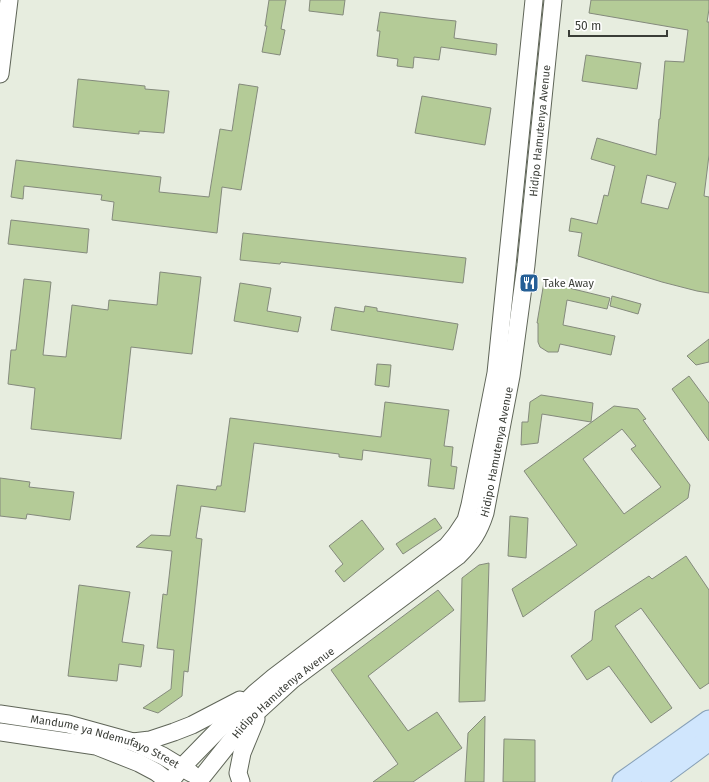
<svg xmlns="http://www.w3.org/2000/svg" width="709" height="782" viewBox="0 0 709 782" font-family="'Fira Sans',sans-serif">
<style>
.building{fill:#b4cb97;stroke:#848a7c;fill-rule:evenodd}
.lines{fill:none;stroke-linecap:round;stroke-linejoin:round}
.tertiary-casing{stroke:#5f6558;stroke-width:19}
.primary-casing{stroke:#87a0b7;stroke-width:23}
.tertiary{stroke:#fff;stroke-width:17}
.primary{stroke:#d0e6fd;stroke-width:21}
.labels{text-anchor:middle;stroke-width:4;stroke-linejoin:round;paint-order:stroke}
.street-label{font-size:11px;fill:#3a3d37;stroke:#fff}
.poi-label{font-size:11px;fill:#3a3d37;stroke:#fff;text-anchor:start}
</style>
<rect width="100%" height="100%" fill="#e7eddf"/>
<g class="building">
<polygon points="269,0 286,0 281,29 285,30 280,55 262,52 267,26 265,26"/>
<polygon points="310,0 345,0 343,15 309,11"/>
<path d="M 591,0 L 709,0 L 709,9 L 707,22 L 709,22 L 709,155 L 704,196 L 709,197 L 709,293 L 697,291 L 662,282 L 578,256 L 582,233 L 569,231 L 571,218 L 597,224 L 604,195 L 608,196 L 615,166 L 591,159 L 597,138 L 656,155 L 659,119 L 660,119 L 665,61 L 684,62 L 688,30 L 589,13 ZM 647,175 L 676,183 L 668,209 L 641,203 Z"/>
<polygon points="380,12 436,19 456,21 454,38 497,44 496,55 441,47 439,60 414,57 413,68 397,66 398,59 377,56 380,31 377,31"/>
<polygon points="586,55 641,63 637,89 582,81"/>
<polygon points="78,79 145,86 145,89 169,91 164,133 139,131 139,134 73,127"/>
<polygon points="239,84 258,87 241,190 222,187 217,233 112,220 114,202 101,200 102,195 24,186 23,199 11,197 16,160 161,177 159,192 209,197 220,129 232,131"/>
<polygon points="422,96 491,108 485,145 415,133"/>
<polygon points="11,220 89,229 87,253 8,244"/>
<polygon points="243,233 466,258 463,283 281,262 280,264 240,260"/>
<polygon points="160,272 201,277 192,354 131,347 121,439 31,429 35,388 8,384 11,350 16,350 24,279 51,282 43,355 66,357 72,305 108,310 109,300 157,305"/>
<polygon points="544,282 569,287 569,288 610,298 607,309 567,300 563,325 615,336 611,355 560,344 558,352 548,352 540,347 538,342 538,323 537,323"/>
<polygon points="240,283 271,288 267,311 301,317 298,332 234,321"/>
<polygon points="612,296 641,304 638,314 610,306"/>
<polygon points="365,306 377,308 377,311 458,324 453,350 331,330 335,307 364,312"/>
<polygon points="709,339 709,362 696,365 687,356"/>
<polygon points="377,364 391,365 389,387 375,385"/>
<polygon points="689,376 709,403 709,441 672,389"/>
<polygon points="541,395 593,403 591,422 542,414 538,443 521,445 522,422 528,422 530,402"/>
<polygon points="385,402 449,410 444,446 453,447 451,466 457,467 454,489 428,486 431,459 363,450 362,460 339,457 339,454 254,443 245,512 201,506 196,538 202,539 188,672 184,671 182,696 158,713 143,708 171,689 174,650 157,648 163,594 167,595 172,551 136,547 151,535 170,536 177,485 216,490 217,486 221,486 230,418 381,437"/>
<path d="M 614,406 L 638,409 L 646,419 L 643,420 L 690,485 L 688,498 L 523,617 L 512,589 L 577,545 L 524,471 ZM 622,429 L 636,446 L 631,449 L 661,487 L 624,514 L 583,459 Z"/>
<polygon points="0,478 30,482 29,487 74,492 70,520 27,514 26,519 0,516"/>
<polygon points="510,516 528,518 526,558 508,556"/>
<polygon points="435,518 442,528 403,554 396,544"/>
<polygon points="362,520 384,549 344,582 335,571 343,564 329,546"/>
<polygon points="686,556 709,590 709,683 700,689 641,608 615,626 672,708 651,723 609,666 587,680 571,656 592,640 595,611 649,576 652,579"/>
<polygon points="489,563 485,701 459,702 462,578 479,565"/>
<polygon points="79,585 130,592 122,642 144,645 141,667 119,664 117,681 68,676"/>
<polygon points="438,590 454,610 368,676 408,731 437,712 462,748 413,782 373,782 398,764 386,747 331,670"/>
<polygon points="485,716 484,782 465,782 468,733"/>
<polygon points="504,739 535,740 535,782 503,782"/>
</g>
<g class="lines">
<defs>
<g id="tertiary">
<polyline points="0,74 9,0"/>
<path id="s1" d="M 0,714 L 68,724 L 133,742 L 163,756 L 191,773"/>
<polyline points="0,732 96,746 139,763 156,772 169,782"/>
<polyline points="133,742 150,740 174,732 192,725 240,700"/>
<polyline points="170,782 182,767 223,725 255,693 274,677 447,546 456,535 466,520 470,505 496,373 534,0"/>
<path id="s2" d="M 198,782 L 246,722 L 292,680 L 458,556 C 472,542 479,532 485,513 L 511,376 L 526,265 L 553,0"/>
<polyline points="241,782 238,773 242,753 256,719"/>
</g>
<g id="primary">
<polyline points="623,782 709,721"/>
<polyline points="652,782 709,740"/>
</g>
</defs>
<use href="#tertiary" class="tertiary-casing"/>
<use href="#primary" class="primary-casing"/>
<use href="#tertiary" class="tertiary"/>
<use href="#primary" class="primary"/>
</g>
<defs>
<symbol id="restaurant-square" viewBox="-11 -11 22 22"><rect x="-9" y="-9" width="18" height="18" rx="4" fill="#255f96" stroke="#fff"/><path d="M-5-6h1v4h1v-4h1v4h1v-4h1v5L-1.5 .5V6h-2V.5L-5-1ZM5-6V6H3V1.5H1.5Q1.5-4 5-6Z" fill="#fff"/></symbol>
</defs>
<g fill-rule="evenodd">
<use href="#restaurant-square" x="518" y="272" width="22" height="22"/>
</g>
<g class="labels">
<g class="street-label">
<text dy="4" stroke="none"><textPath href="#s2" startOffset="784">Hidipo Hamutenya Avenue</textPath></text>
<text dy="4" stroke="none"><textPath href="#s2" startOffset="460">Hidipo Hamutenya Avenue</textPath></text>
<text dy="4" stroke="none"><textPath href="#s2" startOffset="124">Hidipo Hamutenya Avenue</textPath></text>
<text dy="4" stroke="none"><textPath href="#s1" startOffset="109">Mandume ya Ndemufayo Street</textPath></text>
</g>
<g class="poi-label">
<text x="543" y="287">Take Away</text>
</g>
</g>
<path d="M569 30v6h98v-6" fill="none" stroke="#3a3d37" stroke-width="2"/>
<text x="575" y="30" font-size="12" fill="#3a3d37" stroke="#ffffff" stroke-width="3" paint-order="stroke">50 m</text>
</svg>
